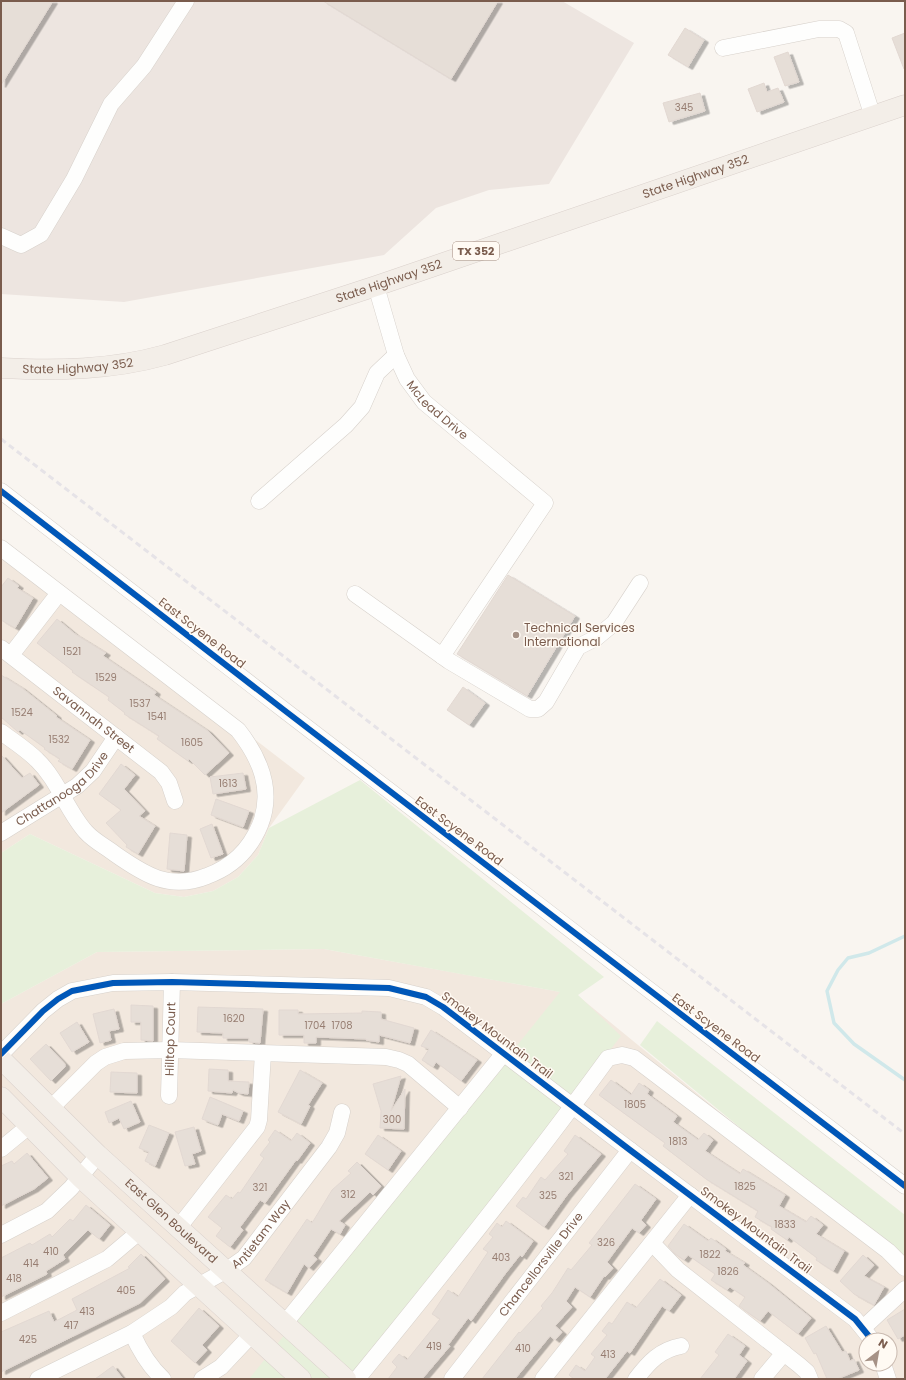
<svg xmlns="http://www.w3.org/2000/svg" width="906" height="1380" viewBox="0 0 906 1380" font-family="Poppins,sans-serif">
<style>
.residential{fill:#f2e8de;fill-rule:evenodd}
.industrial{fill:#ede5e0}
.green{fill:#e7f0db}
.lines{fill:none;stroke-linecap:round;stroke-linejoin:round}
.stream{stroke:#d0e8ea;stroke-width:3.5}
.building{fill:#e6ded7;stroke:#e2d8d2;filter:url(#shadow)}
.minor-casing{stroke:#d7d1cb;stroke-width:17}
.major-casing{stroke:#dad1cc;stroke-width:21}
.minor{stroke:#fefefd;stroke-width:16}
.major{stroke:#f3eee8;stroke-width:20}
.rail{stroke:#e6e3e7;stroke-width:3;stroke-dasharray:6 4;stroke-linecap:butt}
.cycleway-casing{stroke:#fffaf3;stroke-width:8}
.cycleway{stroke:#0057b8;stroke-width:6}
.poi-dot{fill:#a69286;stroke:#fffaf3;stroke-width:1.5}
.labels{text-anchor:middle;stroke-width:3;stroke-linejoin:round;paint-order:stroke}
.number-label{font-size:10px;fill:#977e72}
.shield{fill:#fffaf3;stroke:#a28b7f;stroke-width:1}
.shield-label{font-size:11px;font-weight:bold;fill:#7a5c4d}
.street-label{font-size:12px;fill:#7a5c4d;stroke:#fffaf3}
.poi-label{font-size:12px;fill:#7a5c4d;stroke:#fffaf3;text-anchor:start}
</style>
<defs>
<filter id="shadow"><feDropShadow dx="4.5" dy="2.5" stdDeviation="0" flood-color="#0004"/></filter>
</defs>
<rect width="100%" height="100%" fill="#f9f5f0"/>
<g class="residential">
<polygon points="1,544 305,778 269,828 258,855 238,877 213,891 184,897 155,893 30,834 1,853"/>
<path d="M 324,949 L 577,995 L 905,1264 L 905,1379 L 1,1379 L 1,1004 L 97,952 ZM 866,1340 L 890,1340 L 890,1364 L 866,1364 Z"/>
</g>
<polygon class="industrial" points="1,1 562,1 634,43 549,184 489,190 436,208 384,255 124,302 1,294"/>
<g class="green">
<polygon points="360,780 604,977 578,995 621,1036 353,1379 249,1379 560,992 324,949 97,952 1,1004 1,853 30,834 155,893 184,897 213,891 238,877 258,855 269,828"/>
<polygon points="657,1021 905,1215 905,1264 640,1045"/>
</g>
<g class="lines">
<polyline class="stream" points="905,936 869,953 848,958 838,970 827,991 834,1023 854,1044 905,1080"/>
</g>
<g class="building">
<polygon points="1,1 53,1 1,85"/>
<polygon points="323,1 498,1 451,79"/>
<polygon points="685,28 704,40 688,67 668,55"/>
<polygon points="905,33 905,69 904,69 892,38"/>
<polygon points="788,52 799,82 785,86 774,57"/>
<polygon points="764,83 767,92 778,88 784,102 757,112 748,89"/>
<polygon points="700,93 705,111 669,122 663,103"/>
<polygon points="508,575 575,616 527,696 457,654"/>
<polygon points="8,578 19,586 17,588 33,598 15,628 1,620 1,587"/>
<polygon points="57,619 75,634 106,653 103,656 156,692 154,695 208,731 229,753 205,775 189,759 188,761 157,739 159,736 124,714 125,713 108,700 109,697 72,672 73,671 37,643"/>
<polygon points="1,675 22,688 57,716 56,717 90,740 72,769 58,761 60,759 44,749 45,748 20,730 18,732 1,717"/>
<polygon points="463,687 485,703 469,725 447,710"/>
<polygon points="1,755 22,778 30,773 39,785 1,813"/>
<polygon points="121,764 135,775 124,789 145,811 139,816 155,826 138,854 126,847 127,845 106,823 121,810 99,794"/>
<polygon points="243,773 246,789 213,794 210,777"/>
<polygon points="216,799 249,811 243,827 211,815"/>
<polygon points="212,824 223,854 211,858 200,829"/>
<polygon points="170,833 187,835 184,871 167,869"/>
<polygon points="131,1005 153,1006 153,1041 141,1040 141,1022 131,1022"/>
<polygon points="198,1007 263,1009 260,1043 249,1042 249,1038 223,1038 223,1033 197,1032"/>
<polygon points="114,1009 119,1029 109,1031 111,1040 100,1043 93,1014"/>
<polygon points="279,1010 298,1010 298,1014 362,1013 362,1011 381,1012 381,1019 414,1028 410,1043 379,1035 379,1042 366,1040 366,1039 316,1037 316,1043 304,1043 304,1035 279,1035"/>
<polygon points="77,1022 89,1042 72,1052 60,1033"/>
<polygon points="431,1030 477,1060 461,1081 436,1062 433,1067 422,1060 429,1049 421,1046"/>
<polygon points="46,1044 65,1064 65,1067 51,1081 30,1059"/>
<polygon points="209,1069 228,1070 228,1081 249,1082 248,1094 239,1093 233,1090 232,1093 208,1091"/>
<polygon points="300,1070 322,1083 308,1105 310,1106 301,1124 278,1112"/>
<polygon points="111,1072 137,1073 137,1093 110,1092"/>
<polygon points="401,1076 391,1111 405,1089 404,1129 380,1128 381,1111 373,1084"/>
<polygon points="611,1080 631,1095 639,1083 649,1090 647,1094 677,1116 673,1122 698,1140 704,1133 713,1140 705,1151 740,1174 743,1169 785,1195 779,1206 806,1222 811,1216 823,1225 816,1234 844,1251 833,1271 816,1260 817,1258 789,1237 787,1240 771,1229 772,1227 755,1217 758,1211 706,1179 663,1146 665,1143 599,1095"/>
<polygon points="210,1097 243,1111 239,1121 222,1114 218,1125 202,1119"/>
<polygon points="131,1101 140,1122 124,1129 119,1118 109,1123 105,1112"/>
<polygon points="149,1125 169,1133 155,1166 145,1161 149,1152 139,1148"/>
<polygon points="194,1127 201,1151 192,1154 195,1164 185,1166 175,1132"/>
<polygon points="275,1130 291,1141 297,1133 310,1143 297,1161 296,1160 265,1203 260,1200 240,1227 243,1230 230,1247 216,1236 222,1228 208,1217 226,1195 232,1199 238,1192 240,1193 264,1158 260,1155 270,1142 268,1140"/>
<polygon points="378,1135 401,1151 388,1170 365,1154"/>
<polygon points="575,1135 601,1154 567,1195 544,1227 516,1206 523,1197 526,1199 541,1177 545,1180 568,1154 564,1151"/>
<polygon points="27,1153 48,1178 34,1189 1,1206 1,1166 12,1161 14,1164"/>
<polygon points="357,1162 381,1186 373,1195 370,1192 339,1221 345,1225 340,1234 331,1229 313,1256 317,1259 309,1268 304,1264 287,1293 265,1280 307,1219 312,1223 332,1190 351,1173 348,1171"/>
<polygon points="635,1184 656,1199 641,1220 646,1225 639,1233 632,1228 607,1262 613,1268 605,1277 604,1276 590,1297 575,1287 566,1301 572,1307 555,1326 562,1332 555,1340 550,1336 515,1379 482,1379 519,1332 520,1333 543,1308 541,1306 552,1293 568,1268 571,1270 592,1245 589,1243"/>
<polygon points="86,1205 110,1225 99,1239 88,1230 63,1255 65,1259 46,1271 47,1274 1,1297 1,1258 30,1243 32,1245 50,1234 52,1237 70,1219 73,1221"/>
<polygon points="506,1221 533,1241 522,1257 520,1255 505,1274 471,1321 468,1318 448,1345 450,1346 422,1379 388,1379 397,1367 392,1362 399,1354 407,1360 440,1319 432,1314 448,1290 458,1297 488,1252 483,1249 493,1237 489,1234 497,1223 502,1227"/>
<polygon points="684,1224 708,1241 711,1238 726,1249 725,1251 745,1263 743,1265 768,1283 811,1318 798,1334 768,1311 760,1321 747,1312 739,1306 745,1297 730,1287 727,1290 711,1280 715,1274 688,1255 684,1260 675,1254 668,1246"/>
<polygon points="141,1254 165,1279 140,1303 1,1372 1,1332 49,1311 54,1322 77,1310 72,1299 130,1268 128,1267"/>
<polygon points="863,1255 874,1265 864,1276 884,1287 874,1305 854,1294 840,1281"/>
<polygon points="660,1279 681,1295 669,1311 662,1306 630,1353 627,1351 605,1379 574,1379 569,1375 576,1365 585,1371 595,1357 591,1354 607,1335 602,1331 609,1322 612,1324 627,1302 636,1308"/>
<polygon points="199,1308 219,1326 202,1345 207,1350 195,1363 171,1341"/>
<polygon points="905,1309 905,1335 898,1339 887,1320"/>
<polygon points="826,1326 842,1352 846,1351 850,1361 854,1359 859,1370 837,1379 827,1379 816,1353 814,1354 805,1338"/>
<polygon points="728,1334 745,1346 739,1355 747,1361 734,1379 700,1379 719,1355 715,1352"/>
<polygon points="113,1366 123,1379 95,1379"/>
</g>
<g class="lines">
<defs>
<g id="minor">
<polyline points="723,48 819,29 839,29 846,33 873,117"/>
<polyline points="1,236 21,245 41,234 74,179 111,104 144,66 186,1"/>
<path id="s1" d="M 376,286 L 396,355 L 407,379 L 424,402 L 545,503 L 442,656"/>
<polyline points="1,491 284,710 905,1186"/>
<polyline points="259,501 346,425 362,407 377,373 396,355"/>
<path d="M 1,548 L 238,730 C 260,758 274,790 260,825 C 250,849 232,867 207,876 C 170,891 145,875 115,854 C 106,847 94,841 86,832 C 67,811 58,780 37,760 C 26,749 13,741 1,732"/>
<polyline points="355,594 449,661 530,709 538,709 546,702 578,647 596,638 614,623 640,583"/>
<path id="s2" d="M 1,648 L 161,772 L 169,783 L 175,801"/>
<polyline points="11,655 59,593"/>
<path id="s3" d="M 1,833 L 77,786 L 93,771 L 116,737"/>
<polyline points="1,1054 43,1011 58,999 72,991 113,983 172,982 389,988 426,997 443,1007 630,1150 855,1319 872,1340"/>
<path id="s4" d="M 169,1096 L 172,982"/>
<polyline points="51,1108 96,1063 105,1057 124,1051 170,1050 386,1057 399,1060 408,1064 460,1108"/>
<polyline points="1,1149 29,1126"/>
<polyline points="179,1227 257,1127 259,1120 263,1053"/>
<polyline points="1,1235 47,1211 71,1188 98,1155"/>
<polyline points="652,1243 678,1270 799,1365 807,1372 810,1379"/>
<polyline points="1,1313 107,1259 139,1232"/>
<polyline points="285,1323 504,1053"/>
<polyline points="863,1328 905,1289"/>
<path d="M 132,1333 C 140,1351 149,1366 163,1379"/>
<polyline points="883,1364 888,1379"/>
<path id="s5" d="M 38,1379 L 132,1333 L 171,1307 L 185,1293 L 227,1270 L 244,1258 L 329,1147 L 337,1133 L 342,1112"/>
<polyline points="202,1379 221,1367 252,1334"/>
<path d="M 357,1379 C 443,1274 528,1168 608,1058 L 622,1055 L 634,1058 L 888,1251 L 905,1268"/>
<path id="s6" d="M 452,1379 L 630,1150"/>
<polyline points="543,1379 690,1195"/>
<path d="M 636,1379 C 649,1362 660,1350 681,1346"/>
<polyline points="762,1379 784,1353"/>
</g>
<g id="major">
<path id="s7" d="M 1,368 C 57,371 111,370 165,355 L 376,286 L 905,105"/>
<path id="s8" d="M 1,1059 L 98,1155 L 346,1379"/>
<polyline points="1,1097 80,1177 301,1379"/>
</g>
</defs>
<use href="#minor" class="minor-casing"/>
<use href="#major" class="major-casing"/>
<use href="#minor" class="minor"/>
<use href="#major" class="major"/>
<polyline class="rail" points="1,439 905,1134"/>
<defs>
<g id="cycleway">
<polyline points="1,491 284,710 905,1186"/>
<polyline points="1,1054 43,1011 58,999 72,991 113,983 172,982 389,988 426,997 443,1007 630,1150 855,1319 872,1340"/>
</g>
</defs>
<use href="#cycleway" class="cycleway-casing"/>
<use href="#cycleway" class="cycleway"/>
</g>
<circle class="poi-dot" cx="516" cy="635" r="4"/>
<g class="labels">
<g class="number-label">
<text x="684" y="111">345</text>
<text x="72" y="655">1521</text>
<text x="106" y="681">1529</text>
<text x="140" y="707">1537</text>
<text x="22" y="716">1524</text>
<text x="157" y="720">1541</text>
<text x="59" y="743">1532</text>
<text x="192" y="746">1605</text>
<text x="228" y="787">1613</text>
<text x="234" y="1022">1620</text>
<text x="315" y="1029">1704</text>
<text x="342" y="1029">1708</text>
<text x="635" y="1108">1805</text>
<text x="392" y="1123">300</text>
<text x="678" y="1145">1813</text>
<text x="566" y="1180">321</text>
<text x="745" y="1190">1825</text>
<text x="260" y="1191">321</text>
<text x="348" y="1198">312</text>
<text x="548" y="1199">325</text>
<text x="785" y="1228">1833</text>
<text x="606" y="1246">326</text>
<text x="51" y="1255">410</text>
<text x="710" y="1258">1822</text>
<text x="501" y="1261">403</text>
<text x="31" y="1267">414</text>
<text x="728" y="1275">1826</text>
<text x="14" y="1282">418</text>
<text x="126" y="1294">405</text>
<text x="87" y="1315">413</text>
<text x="71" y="1329">417</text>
<text x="28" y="1343">425</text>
<text x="434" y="1350">419</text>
<text x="523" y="1352">410</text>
<text x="608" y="1358">413</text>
</g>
<rect class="shield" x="453" y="242" width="46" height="18" rx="3"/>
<g class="shield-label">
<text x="476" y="255">TX 352</text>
</g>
<g class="street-label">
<text dy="4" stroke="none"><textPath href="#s7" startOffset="725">State Highway 352</textPath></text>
<text dy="4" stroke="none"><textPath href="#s7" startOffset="401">State Highway 352</textPath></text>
<text dy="4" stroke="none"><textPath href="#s7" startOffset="77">State Highway 352</textPath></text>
<text dy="4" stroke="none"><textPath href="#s1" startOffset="142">McLead Drive</textPath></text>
<text transform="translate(202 633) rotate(38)" y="4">East Scyene Road</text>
<text dy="4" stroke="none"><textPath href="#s2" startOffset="117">Savannah Street</textPath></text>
<text dy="4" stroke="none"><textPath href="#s3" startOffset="76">Chattanooga Drive</textPath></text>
<text transform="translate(459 831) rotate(37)" y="4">East Scyene Road</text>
<text transform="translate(716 1028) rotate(37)" y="4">East Scyene Road</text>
<text transform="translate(497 1035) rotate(37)" y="4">Smokey Mountain Trail</text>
<text dy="4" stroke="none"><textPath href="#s4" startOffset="57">Hilltop Court</textPath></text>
<text dy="4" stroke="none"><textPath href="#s8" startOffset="235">East Glen Boulevard</textPath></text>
<text transform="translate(756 1230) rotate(37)" y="4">Smokey Mountain Trail</text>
<text dy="4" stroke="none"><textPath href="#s5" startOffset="269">Antietam Way</textPath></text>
<text dy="4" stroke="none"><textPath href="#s6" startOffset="145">Chancellorsville Drive</textPath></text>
</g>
<g class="poi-label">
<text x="524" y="632">Technical Services<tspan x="524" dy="14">International</tspan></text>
</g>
</g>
<rect width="906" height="1380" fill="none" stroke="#7a5c4d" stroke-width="4"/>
<g transform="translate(878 1352) rotate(31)"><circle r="19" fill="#fffaf3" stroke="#cabbb1"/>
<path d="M0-3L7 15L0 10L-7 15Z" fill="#a69286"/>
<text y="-6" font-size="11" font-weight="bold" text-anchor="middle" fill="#7a5c4d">N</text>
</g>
</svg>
